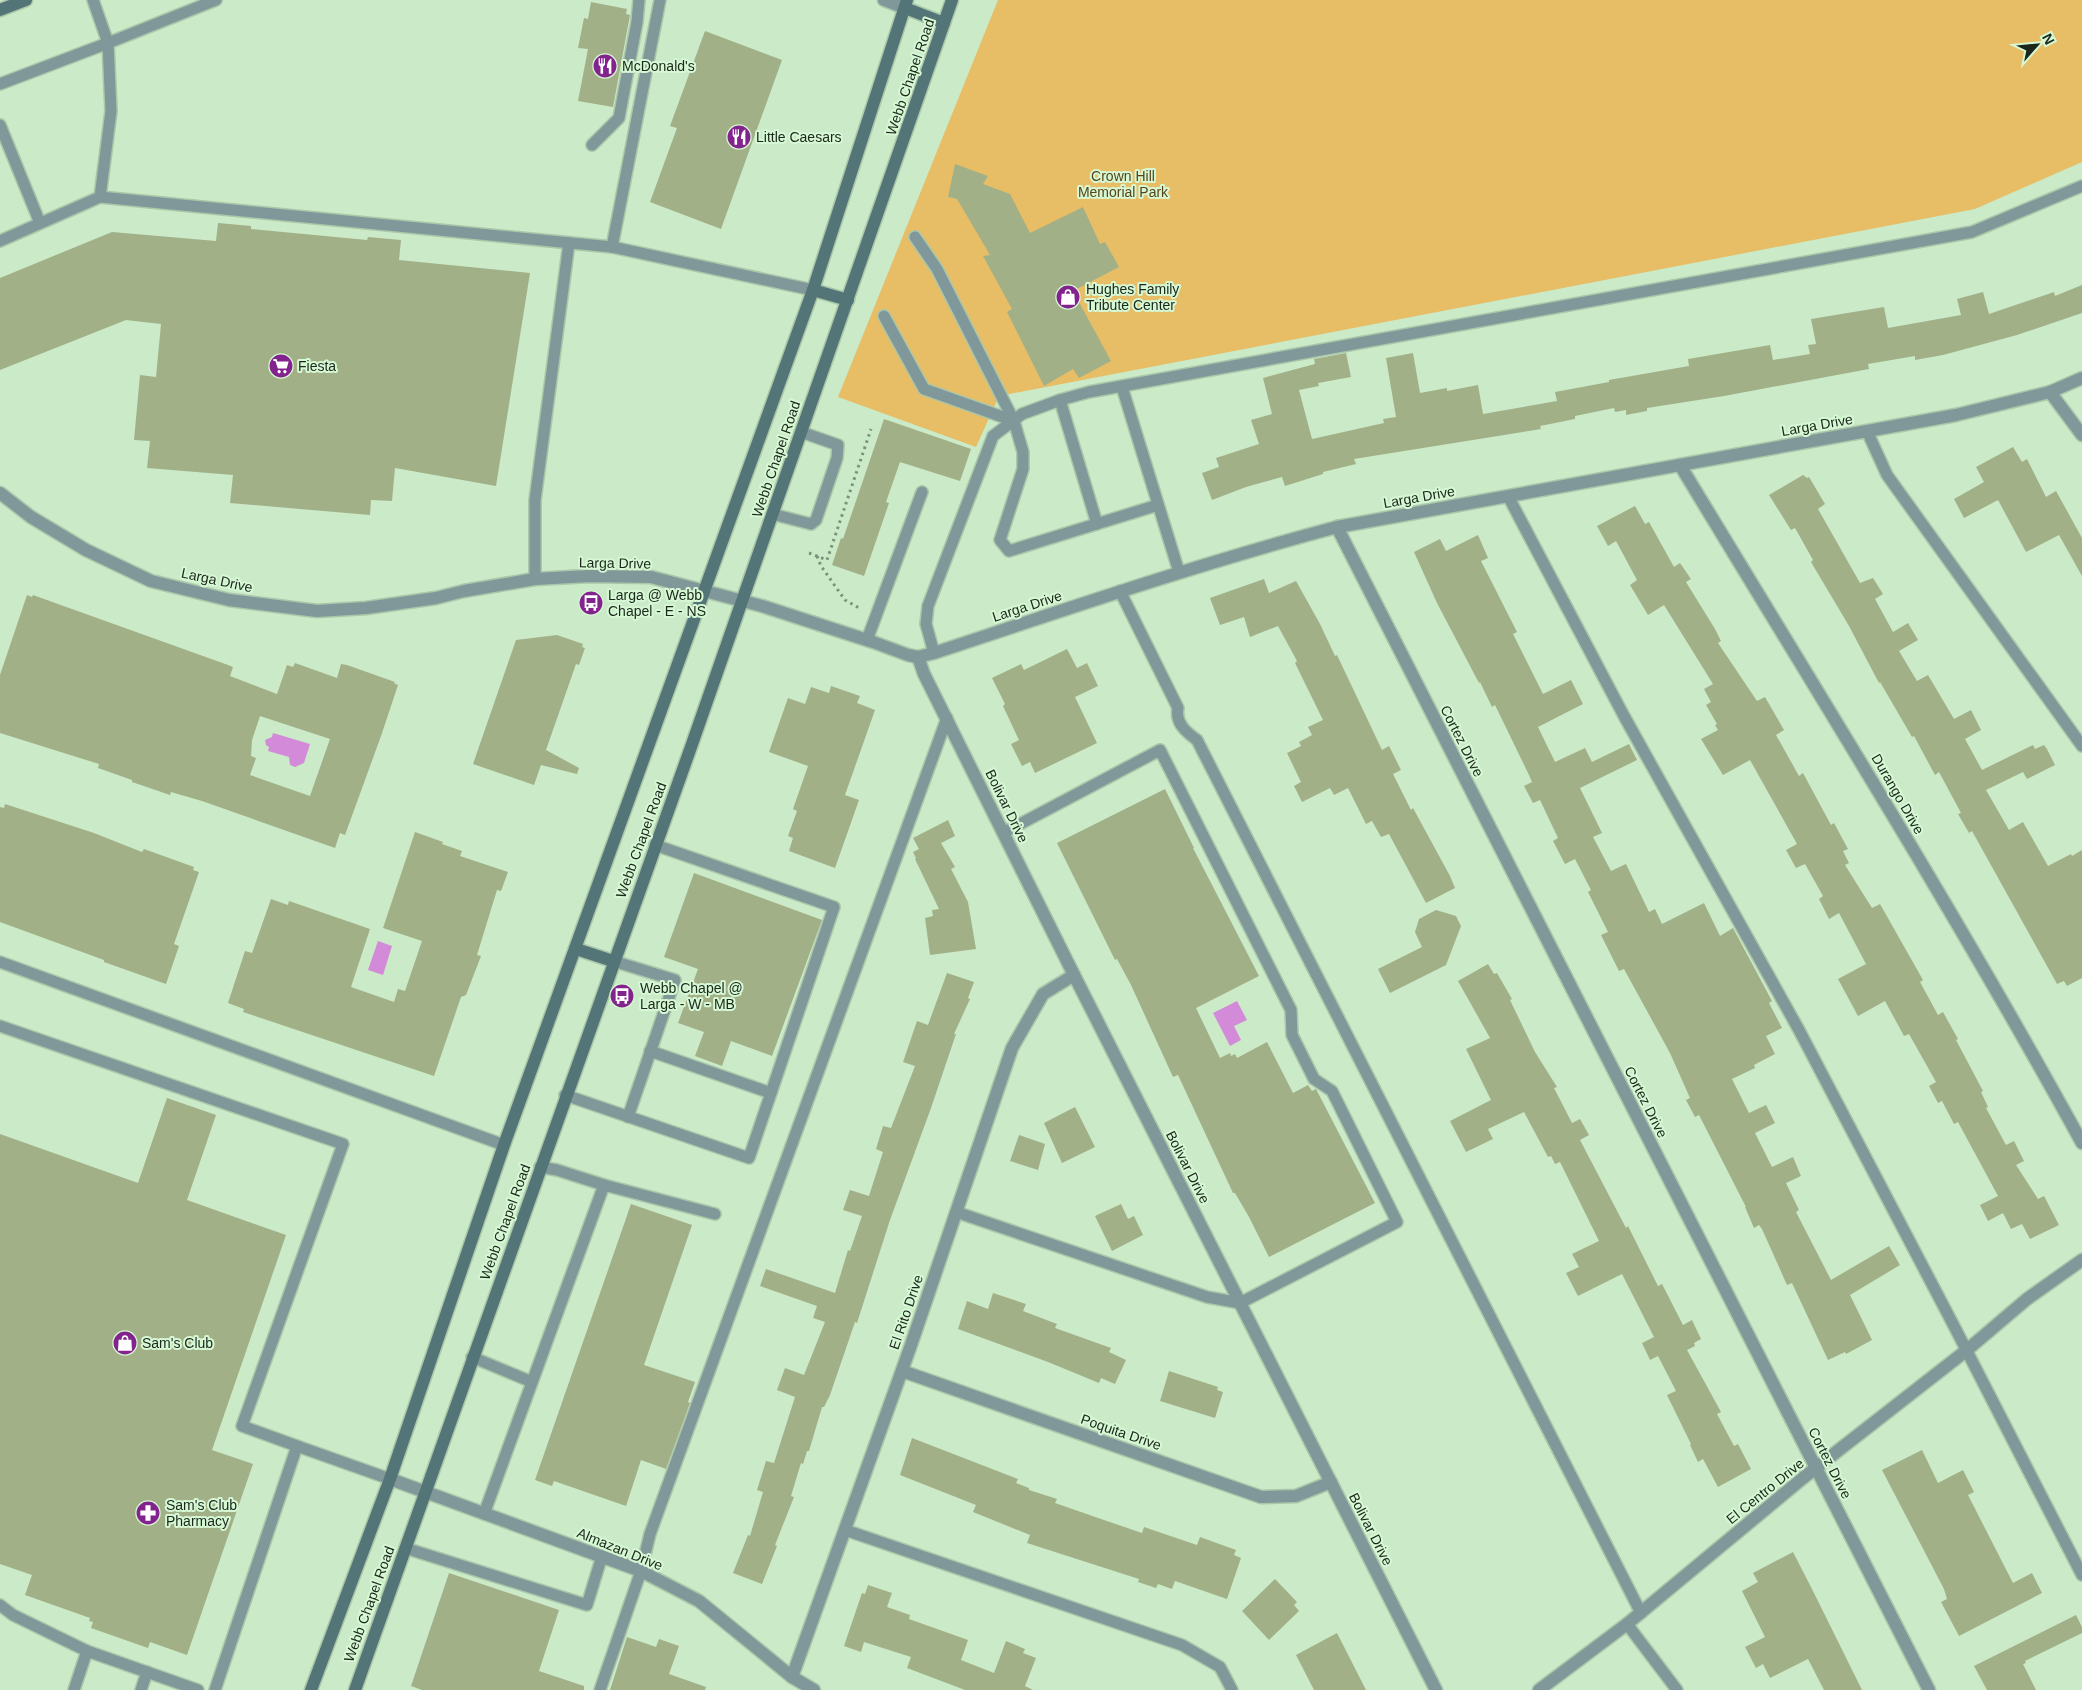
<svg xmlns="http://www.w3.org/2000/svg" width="2082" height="1690" viewBox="0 0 2082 1690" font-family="Helvetica,sans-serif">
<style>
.green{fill:#e7bd66}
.water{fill:#d38bd9}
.building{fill:#a2b088;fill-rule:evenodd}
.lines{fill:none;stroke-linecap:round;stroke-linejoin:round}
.service-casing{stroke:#aac7a9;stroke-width:14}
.minor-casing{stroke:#aac7a9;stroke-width:15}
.tertiary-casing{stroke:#aac7a9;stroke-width:15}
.secondary-casing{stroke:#aac7a9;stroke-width:15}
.path{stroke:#7b927a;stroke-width:3;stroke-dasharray:2.5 4;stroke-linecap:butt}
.service{stroke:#81989a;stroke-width:11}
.minor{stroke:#81989a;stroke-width:12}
.tertiary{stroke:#81989a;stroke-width:12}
.secondary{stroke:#537578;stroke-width:12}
.labels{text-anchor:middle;stroke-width:4;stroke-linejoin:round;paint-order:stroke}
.poi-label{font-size:14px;fill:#1a271a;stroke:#d7f8d5;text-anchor:start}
.street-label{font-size:14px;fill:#1a271a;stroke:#d7f8d5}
.park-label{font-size:14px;fill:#584419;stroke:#d7f8d5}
</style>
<rect width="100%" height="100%" fill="#caeac8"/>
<polygon class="green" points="998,0 2082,0 2082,162 1975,209 999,396 976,447 838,397"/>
<g class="water">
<polygon points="273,733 310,744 304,763 295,767 290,765 289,757 268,751 269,747 266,745 265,740 272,737"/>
<polygon points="378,941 392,946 383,975 368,970"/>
<polygon points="1237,1001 1247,1020 1234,1026 1241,1040 1230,1046 1213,1013"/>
</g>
<g class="building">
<polygon points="591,2 627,9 626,14 630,15 613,107 578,101 588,49 578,48 584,18 588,19"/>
<polygon points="705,31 782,60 721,229 650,202 677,128 670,126"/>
<polygon points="955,164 988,176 983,184 1010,194 1030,233 1083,207 1100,244 1105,242 1119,267 1073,291 1111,361 1079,378 1073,369 1044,386 1007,312 1012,309 983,256 990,255 957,199 948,197"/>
<polygon points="218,223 251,226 251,229 367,240 368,237 401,240 399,260 530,273 496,486 395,468 392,501 371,500 370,515 230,503 233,475 147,468 150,441 134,440 140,375 156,377 161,324 126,320 0,370 0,278 112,232 216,241"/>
<polygon points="2082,285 2082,313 2017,335 1943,355 1915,360 1915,356 1868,364 1869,369 1724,396 1647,408 1647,411 1626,415 1626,410 1615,412 1614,408 1575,416 1575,419 1540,426 1541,429 1354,459 1356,464 1323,472 1323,474 1285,486 1282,477 1246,487 1212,500 1202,473 1219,467 1216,458 1259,444 1251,420 1272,414 1263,378 1315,364 1314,359 1346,353 1351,377 1318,383 1319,386 1299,390 1312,439 1384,423 1383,419 1396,417 1386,358 1413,353 1420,393 1447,388 1447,391 1478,385 1483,414 1557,401 1555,392 1609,382 1609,380 1689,366 1688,359 1770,345 1773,360 1810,354 1808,345 1816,344 1811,319 1884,307 1888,328 1961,315 1957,299 1983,292 1989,314 2054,292 2055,296"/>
<polygon points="884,419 971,449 960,481 900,462 886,502 889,503 864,576 832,565 841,538 843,539"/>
<polygon points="2013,447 2022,462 2027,459 2046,497 2056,491 2082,538 2082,576 2059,535 2026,552 1998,500 1964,518 1954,499 1984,482 1976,467"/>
<polygon points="1803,475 1807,478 1809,477 1825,504 1818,509 1860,583 1873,578 1883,594 1875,599 1893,632 1908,623 1918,640 1899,651 1917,681 1928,675 1954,719 1971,710 1981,730 1965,739 1982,770 2033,745 2035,749 2044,745 2047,749 2055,765 2027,779 2023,772 1986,790 2009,830 2023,822 2048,866 2071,854 2072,856 2082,850 2082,978 2067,986 2064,981 2057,984 1972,831 1969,833 1958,814 1961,813 1939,772 1935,775 1914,736 1912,737 1880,682 1879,683 1849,626 1811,562 1813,560 1795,528 1791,530 1769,495"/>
<polygon points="1635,506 1645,524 1649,522 1674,567 1680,563 1691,579 1686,582 1715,629 1721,641 1718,643 1757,701 1765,697 1784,730 1776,735 1799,776 1803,773 1831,825 1834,823 1848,849 1843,851 1849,863 1845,865 1872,908 1880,904 1923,980 1920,982 1938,1015 1943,1012 1958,1039 1956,1040 1983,1091 1981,1092 1988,1107 1986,1108 2006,1145 2014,1141 2024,1161 2016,1165 2038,1199 2044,1196 2059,1225 2030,1239 2022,1224 2011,1229 2003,1213 1988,1221 1980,1205 1998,1196 1958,1122 1954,1124 1942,1101 1938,1103 1929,1086 1936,1082 1909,1034 1904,1036 1885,1001 1858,1016 1838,979 1866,964 1839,913 1829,919 1819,899 1823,896 1805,864 1796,868 1786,850 1797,844 1750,760 1723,775 1701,739 1718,730 1715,725 1717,724 1706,705 1711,702 1704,689 1713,684 1664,605 1648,615 1630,585 1637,580 1616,541 1608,546 1597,526"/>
<polygon points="1478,535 1488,558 1481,561 1517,632 1513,634 1543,694 1571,680 1583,704 1538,727 1555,762 1585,748 1592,762 1629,744 1637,760 1580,788 1602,833 1593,837 1611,871 1626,864 1649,912 1655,909 1662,924 1704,903 1720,936 1733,928 1772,1001 1769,1003 1782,1028 1766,1036 1775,1054 1754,1065 1755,1068 1732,1079 1749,1113 1766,1105 1775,1123 1755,1133 1772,1167 1793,1157 1801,1176 1786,1183 1799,1210 1796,1212 1831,1280 1889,1246 1900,1265 1850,1295 1872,1340 1846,1354 1845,1352 1828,1360 1792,1283 1787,1285 1762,1229 1759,1225 1754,1228 1745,1207 1746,1207 1699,1115 1695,1117 1686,1100 1690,1098 1670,1053 1624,969 1619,971 1601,935 1608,932 1588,892 1591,890 1575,859 1565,864 1553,841 1558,838 1540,800 1533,803 1524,786 1532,782 1529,775 1495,705 1492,707 1480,682 1479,683 1437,603 1414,552 1440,539 1446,551"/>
<polygon points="1264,579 1269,593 1296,581 1320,624 1335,656 1337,655 1382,750 1389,746 1401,770 1393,774 1411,810 1413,808 1450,876 1455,888 1426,903 1389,834 1381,837 1372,821 1366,824 1348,788 1334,795 1330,788 1302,802 1294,786 1301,782 1287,753 1301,746 1299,742 1312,735 1308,727 1323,720 1295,663 1297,661 1278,626 1250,637 1244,617 1220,625 1210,598"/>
<path d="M 27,595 L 32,597 L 33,595 L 228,665 L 233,667 L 230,676 L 277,694 L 287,665 L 293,667 L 295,663 L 337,678 L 341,664 L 347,665 L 395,682 L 394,683 L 398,685 L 381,736 L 345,835 L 340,833 L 335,848 L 202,801 L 171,792 L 170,795 L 132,782 L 132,780 L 98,768 L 99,764 L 0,733 L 0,675 ZM 260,716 L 330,739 L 310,796 L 250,775 L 256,758 L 251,756 L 252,740 Z"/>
<polygon points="557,635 583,644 582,647 585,648 579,665 576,664 546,750 579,768 577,774 541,765 534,785 473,764 516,640"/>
<polygon points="1067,649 1077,668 1087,663 1098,686 1075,697 1097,743 1035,773 1030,762 1022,766 1011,744 1019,740 1003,706 1005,704 992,678 1021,664 1024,670"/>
<polygon points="831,686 860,696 857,703 875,710 845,795 859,800 835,868 789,851 793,838 788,836 797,811 793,809 808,766 769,752 788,698 805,704 811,687 829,693"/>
<polygon points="1165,789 1194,848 1193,848 1259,976 1196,1008 1220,1058 1230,1053 1231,1056 1235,1054 1237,1058 1267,1042 1293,1093 1308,1085 1312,1091 1316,1089 1375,1203 1269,1257 1249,1217 1235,1193 1233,1193 1178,1075 1173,1077 1131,985 1117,959 1115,960 1057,843"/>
<polygon points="5,804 94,833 142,852 144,849 194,867 193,870 199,872 174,944 179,946 166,984 104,962 104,960 0,922 0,807 4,808"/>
<polygon points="948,820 955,836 941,843 955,867 951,869 968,902 976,949 930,955 925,918 933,916 932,910 939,909 915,859 916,858 913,852 919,849 913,838"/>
<polygon points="415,832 443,842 442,844 462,851 460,856 508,872 501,891 497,890 477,955 481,956 466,995 461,997 434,1076 243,1012 244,1009 228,1003 245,951 252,953 271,899 288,905 289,901 370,929 351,987 394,1002 398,989 405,991 422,941 383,928"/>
<polygon points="694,873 822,920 772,1056 731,1041 722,1066 695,1056 704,1032 678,1023 698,969 664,957"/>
<polygon points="1436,910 1456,916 1461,926 1446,965 1390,993 1378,969 1422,947 1415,932 1419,919"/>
<polygon points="1488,964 1494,974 1497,973 1512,999 1510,1000 1535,1052 1557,1087 1554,1088 1572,1123 1580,1119 1589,1135 1580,1140 1626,1228 1628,1226 1658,1286 1662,1284 1683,1325 1692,1320 1701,1339 1694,1343 1695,1346 1687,1350 1721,1412 1717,1414 1734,1446 1738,1444 1751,1469 1718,1487 1703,1459 1698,1462 1690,1445 1691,1444 1667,1395 1676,1391 1658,1356 1650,1360 1642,1343 1654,1337 1622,1274 1578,1296 1566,1273 1579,1267 1572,1254 1599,1241 1561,1164 1560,1162 1555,1164 1551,1156 1548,1157 1524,1112 1488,1129 1493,1139 1466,1152 1450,1121 1491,1100 1466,1049 1490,1038 1458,981"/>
<polygon points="947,973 974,982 968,998 970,999 954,1034 956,1034 931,1108 890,1220 857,1323 855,1322 830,1395 824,1407 822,1407 809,1451 807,1451 803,1464 801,1463 791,1496 794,1497 775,1545 777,1546 762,1584 733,1573 748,1535 750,1536 763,1492 757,1490 766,1461 774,1463 795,1397 777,1390 785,1368 804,1375 825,1322 813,1318 817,1306 760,1286 766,1269 835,1293 848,1250 850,1251 862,1216 843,1210 850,1190 869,1196 883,1152 876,1149 883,1126 891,1128 915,1066 903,1062 917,1021 928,1025"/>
<polygon points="167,1098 216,1115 187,1200 286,1235 212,1450 253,1464 187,1655 150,1642 148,1648 91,1628 93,1622 89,1621 90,1618 25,1595 32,1575 0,1564 0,1134 138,1183"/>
<polygon points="1075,1107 1095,1147 1062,1163 1044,1123"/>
<polygon points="1019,1135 1045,1144 1038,1170 1010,1161"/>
<polygon points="631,1204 692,1225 644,1365 695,1382 688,1402 690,1403 666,1469 641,1460 626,1506 554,1481 552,1486 535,1480"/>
<polygon points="1121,1204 1128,1219 1134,1216 1143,1235 1112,1251 1095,1216"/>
<polygon points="993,1293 1026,1304 1023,1311 1057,1324 1055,1328 1111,1348 1109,1352 1126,1360 1115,1384 1101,1378 1099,1383 1048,1362 958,1329 967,1301 988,1309"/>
<polygon points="1169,1371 1218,1387 1217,1390 1223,1392 1215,1418 1160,1401"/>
<polygon points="912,1438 1018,1479 1016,1483 1029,1488 1029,1490 1057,1499 1055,1503 1104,1520 1142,1533 1144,1527 1197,1545 1200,1537 1236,1550 1234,1555 1241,1558 1227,1599 1175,1581 1172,1589 1158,1584 1156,1588 1138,1582 1139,1579 1027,1543 1030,1535 973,1512 976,1505 900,1475"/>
<polygon points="1922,1450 1938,1483 1963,1470 1974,1492 1968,1495 2013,1583 2032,1573 2042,1593 1959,1636 1941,1602 1947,1599 1944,1589 1882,1470"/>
<polygon points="1793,1552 1812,1589 1862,1690 1824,1690 1808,1659 1770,1678 1763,1664 1756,1668 1745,1647 1765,1637 1742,1591 1758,1582 1753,1573"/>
<polygon points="449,1573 559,1610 539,1671 584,1686 584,1690 422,1690 411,1686"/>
<polygon points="1275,1579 1297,1602 1294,1605 1299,1611 1269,1640 1242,1611"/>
<polygon points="868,1585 892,1593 887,1607 910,1615 909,1619 968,1640 961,1660 994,1673 1006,1641 1025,1649 1023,1653 1036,1658 1025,1686 1033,1690 965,1690 907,1668 911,1657 864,1642 861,1652 844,1646 862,1593 865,1594"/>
<polygon points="2076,1615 2082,1627 2082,1633 2025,1661 2026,1663 2023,1664 2036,1690 1987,1690 1974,1666"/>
<polygon points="1337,1633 1366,1690 1314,1690 1296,1655"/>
<polygon points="627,1637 656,1647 659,1639 679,1646 669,1674 706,1687 705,1690 610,1690"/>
</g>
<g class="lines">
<defs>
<g id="service">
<polyline points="660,0 612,247 813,290"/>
<polyline points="0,84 108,43 93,0"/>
<polyline points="0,125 40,223"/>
<polyline points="592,145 619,118 637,22 639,0"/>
<polyline points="100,197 612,247"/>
<polyline points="915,237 937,269 1014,421"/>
<polyline points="0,241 100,197 111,111 108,43 216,0"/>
<polyline points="884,316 924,389 1014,421 1023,452 1023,469 1000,540 1009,551 1158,505"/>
<polyline points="1122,387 1179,572"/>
<polyline points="1060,400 1097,524"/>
<polyline points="1867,431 1887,475 2082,746"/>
<polyline points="1508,496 1624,716 1799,1030 1954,1326 2082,1575"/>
<polyline points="772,514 811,524 816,520 837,458 838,445 801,432"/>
<polyline points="535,579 535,500 569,243"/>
<path d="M 1120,591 L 1178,708 C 1175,723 1186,732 1197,740 L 1641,1613"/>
<polyline points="867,640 922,492"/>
<polyline points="934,653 926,624 928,606 993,436 1022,414 1060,400 1089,392 1972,232 2082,186"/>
<polyline points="655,845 834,907 771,1093"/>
<polyline points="613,961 675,980 628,1117"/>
<polyline points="0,962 504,1145"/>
<polyline points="0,1026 343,1144 242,1426 297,1446"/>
<polyline points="565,1095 749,1158 771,1093 650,1051"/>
<polyline points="604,1185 715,1214"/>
<polyline points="956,1212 1207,1297 1240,1303 1397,1222 1332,1091 1314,1079 1292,1035 1291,1010 1160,750 1003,833"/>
<polyline points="472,1357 532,1382"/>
<polyline points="484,1514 604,1185 557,1170 540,1167"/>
<polyline points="845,1530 1182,1645 1220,1667 1232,1690"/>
<polyline points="405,1548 587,1605 602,1556"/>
<polyline points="0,1605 13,1615 87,1651"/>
<polyline points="1627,1624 1677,1690"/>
<polyline points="74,1690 87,1651 198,1690"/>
<polyline points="141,1690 147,1672"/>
<polyline points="215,1690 297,1446 390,1479"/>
<polyline points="600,1690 641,1571 650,1534 947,718"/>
</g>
<g id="minor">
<polyline points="884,0 905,8"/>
<polyline points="2050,392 2082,435"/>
<path d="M 1680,465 C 1816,690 1956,913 2082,1143"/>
<polyline points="1337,527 1929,1690"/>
<polyline points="918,657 924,674 1074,975 1436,1690"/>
<polyline points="902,1371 1261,1497 1296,1496 1331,1482"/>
<polyline points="390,1479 641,1571 699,1601 792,1677 814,1690"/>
<polyline points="792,1677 910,1348 1012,1048 1043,994 1074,975"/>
<polyline points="1539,1690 1627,1624 1803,1478 1967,1350 2027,1299 2082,1260"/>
</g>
<path id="tertiary" d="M 0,493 L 31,517 L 86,550 L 151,581 L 229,600 L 317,611 L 366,608 L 436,598 L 464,591 L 535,579 L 589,576 L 651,577 L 762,606 L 873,642 L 908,655 L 918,657 L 934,653 C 1067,609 1201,563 1337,527 L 1956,415 L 2050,392 L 2082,378"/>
<g id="secondary">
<polyline points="905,8 944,23"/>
<polyline points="0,10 26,0"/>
<polyline points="813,290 848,300"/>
<polyline points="576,949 613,961"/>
<polyline points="311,1690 390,1479 504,1145 813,290 907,0"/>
<polyline points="355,1690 691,747 952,0"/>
</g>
</defs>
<use href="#service" class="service-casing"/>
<use href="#minor" class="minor-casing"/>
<use href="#tertiary" class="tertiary-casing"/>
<use href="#secondary" class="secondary-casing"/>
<g class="path">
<polyline points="809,553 827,560 871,429"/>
<polyline points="817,556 821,566 845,600 861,609"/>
</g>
<use href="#service" class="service"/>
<use href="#minor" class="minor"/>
<use href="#tertiary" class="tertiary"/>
<use href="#secondary" class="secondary"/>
</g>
<defs>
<symbol id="restaurant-disc" viewBox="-11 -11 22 22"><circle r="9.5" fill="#83238d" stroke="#d7f8d5"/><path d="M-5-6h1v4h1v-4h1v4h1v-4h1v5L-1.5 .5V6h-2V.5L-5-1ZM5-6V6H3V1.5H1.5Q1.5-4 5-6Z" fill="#fff"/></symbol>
<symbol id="shop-disc" viewBox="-11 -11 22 22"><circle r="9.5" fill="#83238d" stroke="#d7f8d5"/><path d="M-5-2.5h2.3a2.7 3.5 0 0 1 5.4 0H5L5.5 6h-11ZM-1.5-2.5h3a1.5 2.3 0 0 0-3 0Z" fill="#fff"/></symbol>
<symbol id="supermarket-disc" viewBox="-11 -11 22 22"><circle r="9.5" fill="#83238d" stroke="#d7f8d5"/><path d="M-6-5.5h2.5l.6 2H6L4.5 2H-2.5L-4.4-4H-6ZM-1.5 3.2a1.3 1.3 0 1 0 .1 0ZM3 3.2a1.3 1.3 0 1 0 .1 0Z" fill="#fff"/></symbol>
<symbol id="bus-disc" viewBox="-11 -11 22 22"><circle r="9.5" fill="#83238d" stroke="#d7f8d5"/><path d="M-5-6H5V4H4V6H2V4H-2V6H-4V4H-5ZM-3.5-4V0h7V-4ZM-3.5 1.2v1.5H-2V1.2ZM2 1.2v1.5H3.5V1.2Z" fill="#fff"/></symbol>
<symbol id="pharmacy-disc" viewBox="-11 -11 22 22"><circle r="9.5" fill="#83238d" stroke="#d7f8d5"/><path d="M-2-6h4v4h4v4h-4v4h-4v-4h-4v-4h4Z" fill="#fff"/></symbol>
</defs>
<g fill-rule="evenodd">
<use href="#restaurant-disc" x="591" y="52" width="28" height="28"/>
<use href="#restaurant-disc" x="725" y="123" width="28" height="28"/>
<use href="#shop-disc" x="1054" y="283" width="28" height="28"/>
<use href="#supermarket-disc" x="267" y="352" width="28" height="28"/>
<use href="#bus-disc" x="577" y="589" width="28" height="28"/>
<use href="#bus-disc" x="608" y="982" width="28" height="28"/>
<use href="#shop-disc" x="111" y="1329" width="28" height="28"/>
<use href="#pharmacy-disc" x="134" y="1499" width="28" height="28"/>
</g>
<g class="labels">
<g class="poi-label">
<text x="622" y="71">McDonald's</text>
<text x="756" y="142">Little Caesars</text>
<text x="1086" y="294">Hughes Family<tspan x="1086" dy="16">Tribute Center</tspan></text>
<text x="298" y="371">Fiesta</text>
<text x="608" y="600">Larga @ Webb<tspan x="608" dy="16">Chapel - E - NS</tspan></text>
<text x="640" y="993">Webb Chapel @<tspan x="640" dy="16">Larga - W - MB</tspan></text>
<text x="142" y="1348">Sam's Club</text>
<text x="166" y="1510">Sam's Club<tspan x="166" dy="16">Pharmacy</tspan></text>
</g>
<g class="street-label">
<text transform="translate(910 77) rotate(-71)" y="5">Webb Chapel Road</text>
<text transform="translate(1817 425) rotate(-10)" y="5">Larga Drive</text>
<text transform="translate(776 459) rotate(-71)" y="5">Webb Chapel Road</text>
<text transform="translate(1419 497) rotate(-10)" y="5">Larga Drive</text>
<text transform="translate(615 563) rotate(1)" y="5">Larga Drive</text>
<text transform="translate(217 580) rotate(12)" y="5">Larga Drive</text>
<text transform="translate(1027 606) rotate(-18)" y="5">Larga Drive</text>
<text transform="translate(1462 741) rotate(63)" y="5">Cortez Drive</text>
<text transform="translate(1898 794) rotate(60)" y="5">Durango Drive</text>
<text transform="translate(1007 806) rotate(64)" y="5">Bolivar Drive</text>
<text transform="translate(641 840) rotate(-70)" y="5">Webb Chapel Road</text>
<text transform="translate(1646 1102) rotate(63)" y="5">Cortez Drive</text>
<text transform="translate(1188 1167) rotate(63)" y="5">Bolivar Drive</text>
<text transform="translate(505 1222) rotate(-70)" y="5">Webb Chapel Road</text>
<text transform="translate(906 1312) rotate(-71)" y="5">El Rito Drive</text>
<text transform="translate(1121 1432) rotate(19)" y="5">Poquita Drive</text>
<text transform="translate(1830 1463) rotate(63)" y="5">Cortez Drive</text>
<text transform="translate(1765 1491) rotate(-39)" y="5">El Centro Drive</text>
<text transform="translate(1371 1529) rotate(63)" y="5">Bolivar Drive</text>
<text transform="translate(620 1549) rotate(22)" y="5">Almazan Drive</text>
<text transform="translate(369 1604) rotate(-70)" y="5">Webb Chapel Road</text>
</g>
<g class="park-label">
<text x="1123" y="181">Crown Hill<tspan x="1123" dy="16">Memorial Park</tspan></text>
</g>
</g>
<g transform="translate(2037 45) rotate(63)" stroke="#d7f8d5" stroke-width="4" paint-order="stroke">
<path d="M0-4L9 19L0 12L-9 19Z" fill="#1a271a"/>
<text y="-8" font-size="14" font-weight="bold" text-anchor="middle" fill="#1a271a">N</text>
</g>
</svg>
